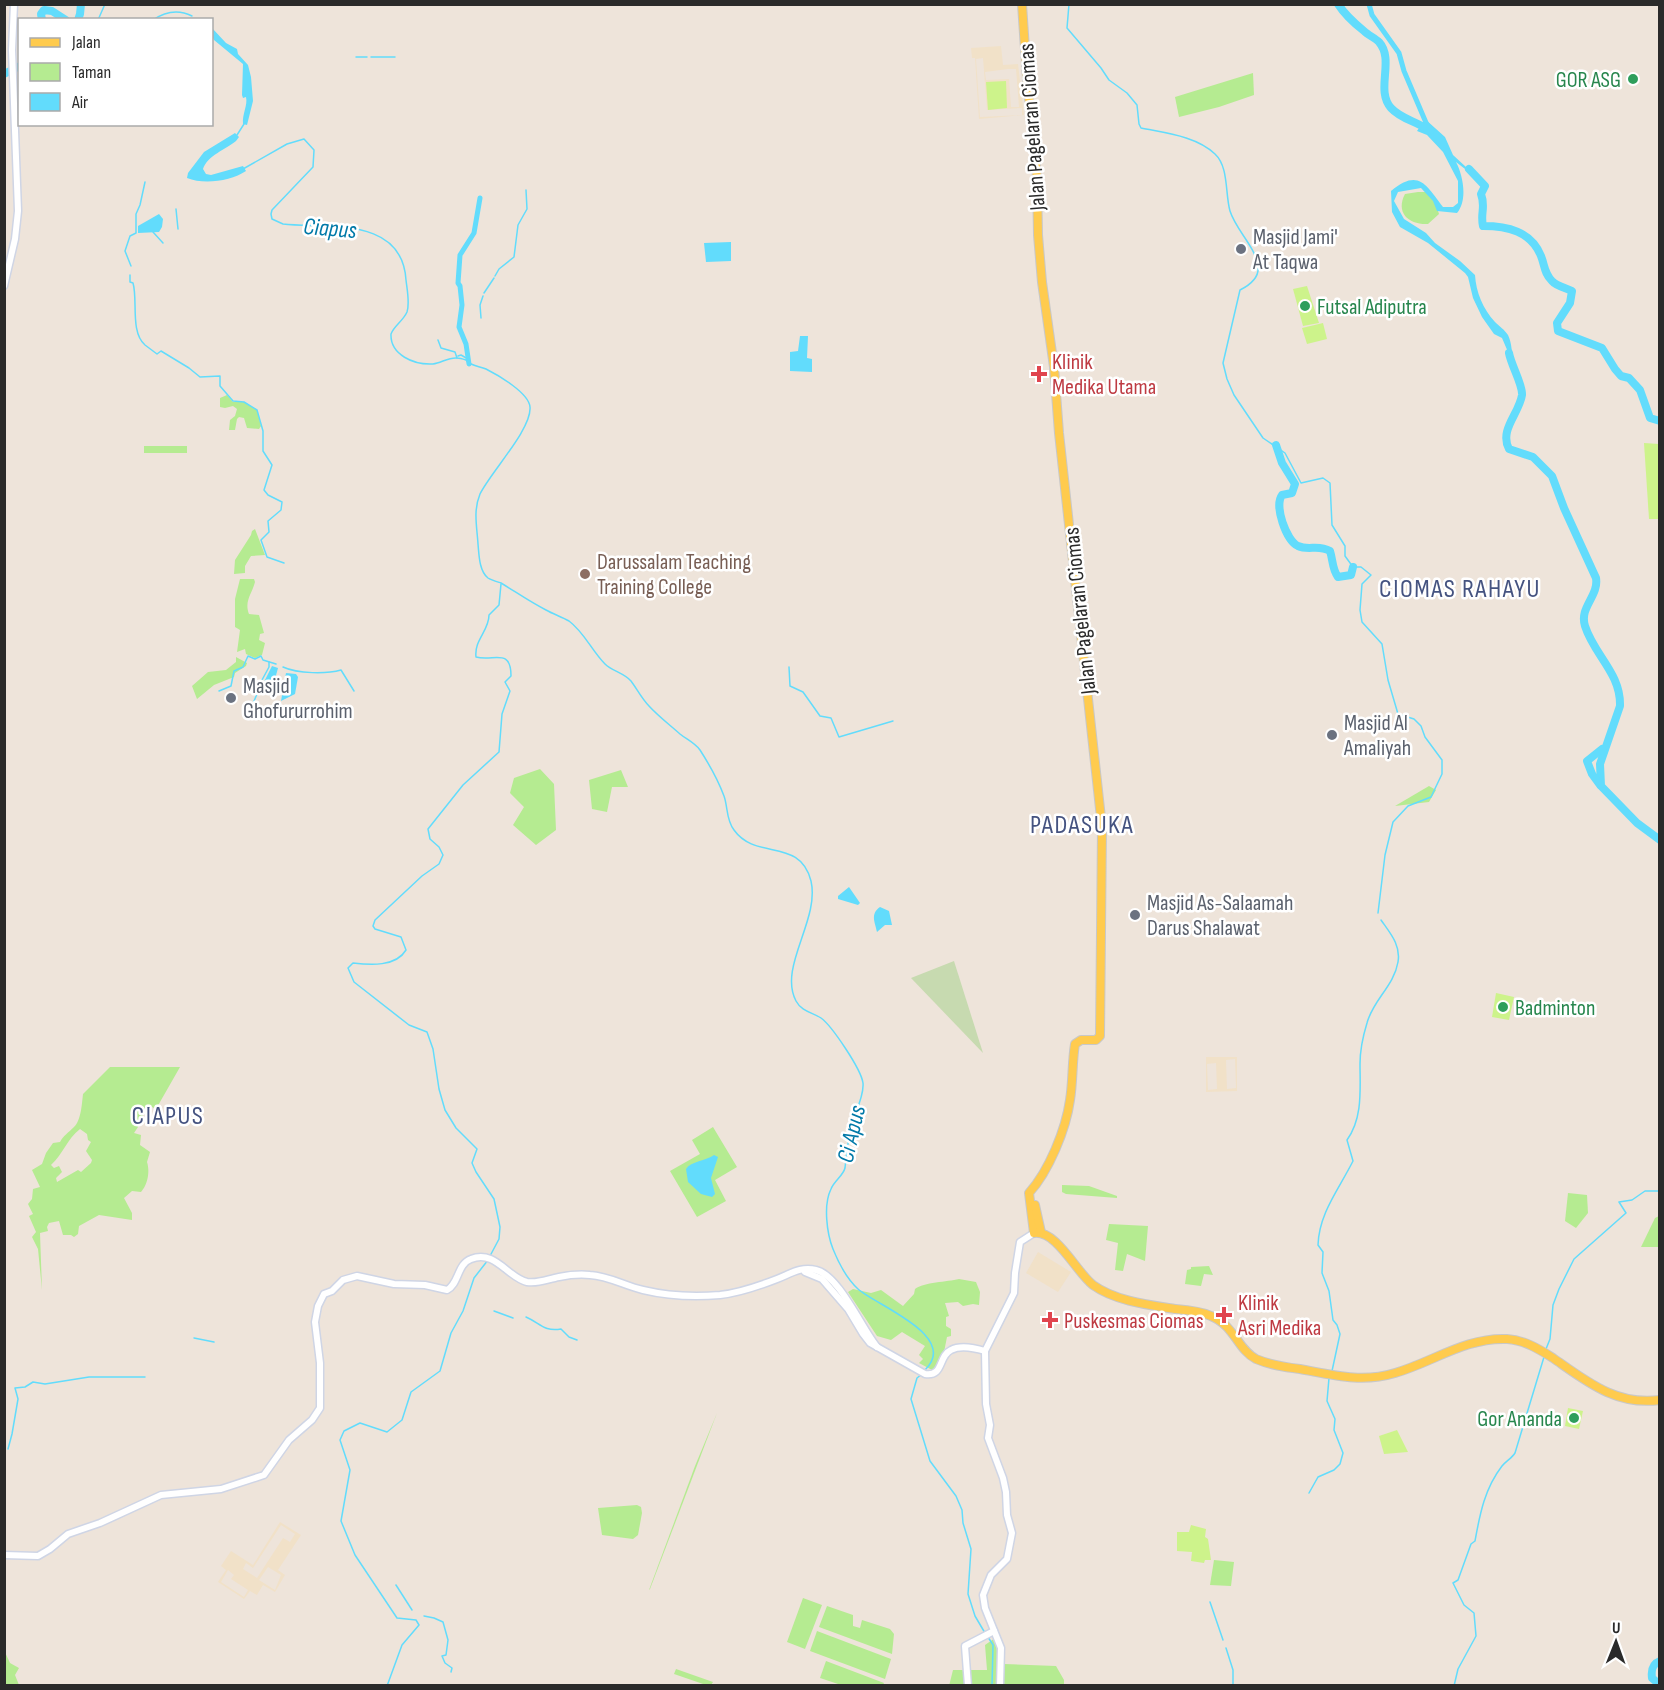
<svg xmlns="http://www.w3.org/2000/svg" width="1664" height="1690" viewBox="0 0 1664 1690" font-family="'Sofia Sans Condensed',sans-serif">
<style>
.education{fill:#f1e1c8;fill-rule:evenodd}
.green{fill:#b5eb91;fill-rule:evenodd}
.cemetery{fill:#c7dab0}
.pitch{fill:#cdf38b}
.water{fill:#62dcfc}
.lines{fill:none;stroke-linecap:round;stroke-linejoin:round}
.stream{stroke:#62dcfc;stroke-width:1.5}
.canal{stroke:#62dcfc;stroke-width:5}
.river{stroke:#62dcfc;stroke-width:8}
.minor-casing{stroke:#cfd5e5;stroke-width:9}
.major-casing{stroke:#c8c8c8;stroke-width:10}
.minor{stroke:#fff;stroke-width:6}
.major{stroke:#ffcb4e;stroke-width:8}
.leisure-dot{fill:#2e9e5b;stroke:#fff;stroke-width:2}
.worship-dot{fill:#6b7280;stroke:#fff;stroke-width:2}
.health-dot{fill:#e0444e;stroke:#fff;stroke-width:2}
.education-dot{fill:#8d6e63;stroke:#fff;stroke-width:2}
.labels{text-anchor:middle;stroke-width:5;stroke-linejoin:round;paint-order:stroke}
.leisure-label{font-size:22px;fill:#27864d;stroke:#fff;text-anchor:end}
.street-label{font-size:22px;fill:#2a2a2a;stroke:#fff}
.worship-label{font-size:22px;fill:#5b616d;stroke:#fff;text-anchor:start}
.health-label{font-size:22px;fill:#be3a42;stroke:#fff;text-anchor:start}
.education-label{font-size:22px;fill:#785e54;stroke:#fff;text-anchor:start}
.water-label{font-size:24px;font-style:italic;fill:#0079a8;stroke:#fff}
.quarter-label{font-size:26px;letter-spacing:1.5px;fill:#455380;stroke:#fff}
</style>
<rect width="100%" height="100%" fill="#eee4da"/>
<g class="education">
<path d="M 1001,46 L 1003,65 L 1018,64 L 1024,115 L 979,119 L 975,58 L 972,58 L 971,48 ZM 983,58 L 987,110 L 1022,108 L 1022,115 L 980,117 L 976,59 ZM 1008,69 L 1016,69 L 1019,107 L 1011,107 L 1009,79 L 986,80 L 985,72 Z"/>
<path d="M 1206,1057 L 1237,1057 L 1237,1091 L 1206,1092 ZM 1235,1059 L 1236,1088 L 1227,1089 L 1226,1060 ZM 1216,1063 L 1217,1089 L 1208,1090 L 1207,1064 Z"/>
<polygon points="1038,1252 1071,1272 1058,1292 1026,1273"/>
<path d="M 280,1522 L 301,1535 L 278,1570 L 285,1575 L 275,1592 L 263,1585 L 257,1595 L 250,1591 L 244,1599 L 218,1582 L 226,1570 L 221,1566 L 231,1551 L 253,1565 ZM 281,1525 L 295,1534 L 290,1542 L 283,1538 L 257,1578 L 243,1569 L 246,1563 L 253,1568 ZM 268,1567 L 281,1575 L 275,1590 L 259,1580 ZM 228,1570 L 234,1575 L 231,1579 L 248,1590 L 244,1597 L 221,1582 Z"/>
</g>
<g class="green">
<polygon points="1253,73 1254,95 1219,107 1179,117 1175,97"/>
<path d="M 1418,192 L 1426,192 L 1435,201 L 1439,214 L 1428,224 C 1409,225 1395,213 1405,194 Z"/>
<polygon points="227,395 233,402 244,402 257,410 261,426 259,429 247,428 244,418 239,417 237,419 235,430 229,430 230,420 235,416 237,409 233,406 225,408 220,407 220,398"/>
<rect x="144" y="446" width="43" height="7"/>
<polygon points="255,529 265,555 251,556 245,566 245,573 234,574 235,560 251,535 252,531"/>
<path d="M 240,579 L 254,579 L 255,582 C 252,594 244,601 249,614 L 259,615 L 264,633 L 260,634 L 259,640 L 265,643 L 262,655 L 255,658 L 246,654 L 245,649 L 237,652 L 240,630 L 235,627 L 235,599 Z"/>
<polygon points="236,657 247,663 246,666 235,673 234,677 214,685 197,699 192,686 208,672 226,670 236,662"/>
<polygon points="540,769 554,784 556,830 536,845 513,825 524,807 510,793 514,778"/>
<polygon points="621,770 628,787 612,787 607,812 592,809 589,780"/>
<polygon points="1429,786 1436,790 1429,802 1395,806"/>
<path d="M 110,1067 L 180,1067 L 156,1109 L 148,1105 L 143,1113 L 142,1121 L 139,1122 L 138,1127 L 134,1133 L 141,1135 L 140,1145 L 150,1152 L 147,1162 C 150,1171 148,1184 141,1192 L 132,1191 L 124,1198 L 132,1213 L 132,1220 L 99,1215 L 79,1226 L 78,1234 L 74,1237 L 71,1235 L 63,1235 L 59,1221 L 49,1223 L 47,1227 L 48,1231 L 40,1233 L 42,1290 L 38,1249 L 32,1237 L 36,1232 L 29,1216 L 33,1214 L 28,1204 L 32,1199 L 33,1189 L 40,1187 L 32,1170 L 42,1164 L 46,1153 L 53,1143 L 60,1142 C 64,1135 68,1133 74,1127 C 81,1121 82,1103 83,1094 ZM 80,1129 L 87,1134 L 88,1140 L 91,1142 L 86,1151 L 92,1160 L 91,1163 L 81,1172 L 78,1170 L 57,1182 L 56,1178 L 62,1172 L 59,1166 L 54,1168 L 51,1165 C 63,1154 67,1139 80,1129 Z"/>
<polygon points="713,1127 737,1167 715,1180 726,1201 697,1217 670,1171 700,1154 692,1140"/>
<polygon points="1062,1185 1089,1186 1117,1196 1117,1198 1066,1194 1062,1192"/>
<polygon points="1568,1193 1587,1195 1588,1213 1576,1228 1565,1221"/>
<polygon points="1659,1216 1659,1247 1641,1247 1655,1218"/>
<polygon points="1109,1224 1148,1226 1145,1261 1127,1254 1123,1271 1115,1270 1118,1243 1106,1240"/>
<polygon points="1209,1266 1213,1275 1204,1274 1201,1286 1185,1284 1187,1270 1191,1269 1191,1267"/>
<path d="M 959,1279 L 976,1282 L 980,1292 L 979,1305 L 973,1304 L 963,1306 L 958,1302 L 945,1303 L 949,1316 L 946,1317 L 946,1326 L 951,1329 L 951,1336 L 947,1337 L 944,1352 L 937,1369 L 932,1370 L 919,1363 L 923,1359 L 919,1355 L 925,1346 L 902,1332 L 891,1340 L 877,1336 L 848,1292 L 853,1289 L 871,1293 L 881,1290 L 903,1306 L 914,1294 L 915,1289 C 924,1282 947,1282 959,1279 Z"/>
<polygon points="717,1413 650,1589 649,1590 695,1466"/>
<polygon points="637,1505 641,1507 642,1513 638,1535 633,1539 602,1535 598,1508"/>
<polygon points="1214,1560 1234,1562 1231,1586 1210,1585"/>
<polygon points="803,1598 822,1605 805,1649 787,1642"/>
<polygon points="827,1606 853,1615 853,1626 860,1628 862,1620 890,1629 894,1634 892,1654 819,1627"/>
<polygon points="817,1631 891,1659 885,1679 810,1651"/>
<polygon points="995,1638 1000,1671 1004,1664 1056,1666 1064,1680 1064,1685 949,1686 953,1670 987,1670 985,1645"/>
<polygon points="4,1650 10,1663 19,1668 15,1675 19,1685 5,1685"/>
<polygon points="826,1661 884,1683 883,1685 841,1685 820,1678"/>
<polygon points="676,1669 713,1682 711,1685 706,1685 674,1674"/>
</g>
<polygon class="cemetery" points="954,961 983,1053 911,978"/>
<g class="pitch">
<polygon points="1006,81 1007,108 988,110 986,82"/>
<polygon points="1307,286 1319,323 1303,326 1293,289"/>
<polygon points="1323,323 1327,339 1307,344 1302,328"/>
<polygon points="1644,443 1659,444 1659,519 1649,519"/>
<polygon points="1496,993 1514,997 1509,1020 1492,1017"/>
<polygon points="1568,1408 1583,1411 1579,1429 1565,1426"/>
<polygon points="1397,1430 1408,1452 1384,1454 1379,1436"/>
<polygon points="1191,1525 1206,1529 1205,1537 1208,1539 1211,1560 1205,1560 1204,1563 1191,1561 1192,1552 1177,1551 1177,1532 1189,1532"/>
</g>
<g class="water">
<path d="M 212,28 L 226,43 L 237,49 L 238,54 L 248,65 L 251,77 L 253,101 L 247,125 L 243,124 C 242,114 248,105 246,97 L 243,98 L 242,95 L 243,64 L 214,40 L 212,36 Z"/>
<path d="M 1425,119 L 1445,137 L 1453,155 L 1466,167 L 1472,170 L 1478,179 L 1456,162 C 1463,175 1468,200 1457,213 L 1437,211 L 1433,201 L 1421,188 L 1398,192 L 1394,201 L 1404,219 L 1426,233 L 1435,243 L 1460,261 L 1475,275 C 1476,292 1483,309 1495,322 C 1500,327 1504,329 1508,335 C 1512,343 1512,354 1513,363 L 1508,363 L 1508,352 L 1502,338 L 1494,334 L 1482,317 L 1473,298 L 1468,277 L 1465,273 L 1428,243 L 1400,227 L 1392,212 L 1391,191 C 1419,168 1426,185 1443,207 L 1453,207 L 1458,203 L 1458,181 L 1443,152 L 1427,135 L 1417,131 Z"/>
<path d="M 235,133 L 239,137 L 236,141 C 226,149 207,156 203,169 L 206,174 L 211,175 L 243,166 L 246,171 C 231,181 204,185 187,178 L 188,173 L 204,152 Z"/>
<polygon points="159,214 163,219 162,227 159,232 138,233 138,226"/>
<polygon points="731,242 731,261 706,262 704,243"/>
<polygon points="800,336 808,336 807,358 812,359 812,372 790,371 790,352 798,351"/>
<polygon points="272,666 278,668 271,694 260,690"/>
<polygon points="286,673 296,674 298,677 295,694 281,701"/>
<polygon points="849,887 860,903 858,905 838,899 838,896"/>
<path d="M 880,907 L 889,911 L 892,925 L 885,925 L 877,932 C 875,922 870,914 880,907 Z"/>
<path d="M 714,1155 L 718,1157 L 711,1178 L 715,1194 L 712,1197 L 701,1194 L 688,1182 L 686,1169 C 691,1161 706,1161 714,1155 Z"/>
</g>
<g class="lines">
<g class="stream">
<path d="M 1069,4 L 1067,28 L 1101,68 L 1109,80 L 1127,93 L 1137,105 L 1139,124 L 1141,128 C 1165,133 1196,136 1215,154 C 1229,167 1225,194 1230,211 C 1236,230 1254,245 1258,265 C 1260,277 1250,285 1240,290 L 1223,363 L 1227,379 L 1234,395 L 1263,438 L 1285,453 L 1301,483 L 1323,478 L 1330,483 L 1332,525 L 1345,546 L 1345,556 L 1353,567 L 1361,567 L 1371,575 L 1362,584 L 1360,610 L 1362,622 L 1382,644 L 1388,680 L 1398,714 L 1414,719 L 1421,726 L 1425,737 L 1442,760 L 1442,774 L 1431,797 L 1408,806 L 1393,822 L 1385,855 L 1378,913"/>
<polyline points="98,20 105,4"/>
<path d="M 153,20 C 166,11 178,9 192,16"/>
<polyline points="356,57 367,57"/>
<polyline points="371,57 395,57"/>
<polyline points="152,125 152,124"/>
<polyline points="237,135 244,124"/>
<path d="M 243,169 L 287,144 L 304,139 L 314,150 L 313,167 L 272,210 L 271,214 L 272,219 L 283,224 C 328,229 402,216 406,280 C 407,289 410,303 407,312 C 403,321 394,326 391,334 C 390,355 414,365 433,364 C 441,363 449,357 457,358 C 460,358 463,359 466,360 C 470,366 479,366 486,369 C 498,375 529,393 530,407 C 532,429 490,473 480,494 C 473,511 477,527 478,544 C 479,554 479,571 488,578 C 491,580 498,582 501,583 C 516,592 530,602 546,610 C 553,614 562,617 569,621 C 584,632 592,651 605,664 C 612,671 624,673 631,681 C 637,689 642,699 649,706 C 658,716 670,725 680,734 C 686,739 695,743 700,750 C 709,764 718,780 724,796 C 728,807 726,820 734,830 C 756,861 800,837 811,881 C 820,920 778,967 796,1001 C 802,1012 812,1012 821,1018 C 832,1026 861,1069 863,1083 C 864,1094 858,1107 854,1117 C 848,1134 847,1151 845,1168 C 843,1176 834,1181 831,1189 C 823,1205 827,1234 833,1249 C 839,1264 846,1278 858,1289 C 877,1306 960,1336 925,1370"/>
<polyline points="176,209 178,229"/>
<polyline points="153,232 163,243"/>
<polyline points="131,266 125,251 130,236 136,233 136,214 140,205 145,182"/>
<path d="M 130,275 L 130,282 L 133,283 C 138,300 130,332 145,345 C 149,348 153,351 157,354 L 161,351 L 189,368 L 200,377 L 220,376 L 220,386 L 233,401 L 244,402 L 257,410 L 263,431 L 263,451 L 272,465 L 264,490 L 268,495 L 282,502 L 281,510 L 268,521 L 269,532 L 261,540 L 267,557 L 284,563"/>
<polyline points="495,276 499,269 514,257 518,225 527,209 526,190"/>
<polyline points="484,293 494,278"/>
<polyline points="481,318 480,305 483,296"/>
<polyline points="438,340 441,348 455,352 457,358"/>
<polyline points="458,356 461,355 468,359"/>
<path d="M 283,667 C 298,674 327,674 341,670 L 354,691"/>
<polyline points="789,667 790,686 803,692 820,716 831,718 839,737 893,721"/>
<polyline points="219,691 231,686 234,671 243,667 248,656 255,659 261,656 263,660 276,664"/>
<polyline points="248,715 257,694 255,693 269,667 269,662"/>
<path d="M 490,1256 L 499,1239 L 500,1227 L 494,1199 L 476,1172 L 472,1163 L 477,1149 L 456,1128 L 445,1110 L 439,1089 L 433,1049 L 427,1032 L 409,1025 L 354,982 L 348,968 L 353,963 C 370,965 396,967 406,950 L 401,937 L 375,929 L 373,926 L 375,920 L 422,876 L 439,864 L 443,855 L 439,847 L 430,839 L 428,829 L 463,785 L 499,752 L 502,714 L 510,691 L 505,682 L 511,676 C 511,647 493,662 476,657 C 474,640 489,631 489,615 L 499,605 L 501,584"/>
<polyline points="494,1311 513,1318"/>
<path d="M 526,1317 C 540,1323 544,1332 561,1329 L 569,1337 L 577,1340"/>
<polyline points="194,1338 214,1342"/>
<polyline points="1546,1349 1550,1339 1553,1305 1559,1289 1574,1259 1626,1213 1619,1202 1632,1200 1645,1191 1660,1191"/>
<path d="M 1332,1371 L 1340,1334 L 1337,1325 L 1333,1320 L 1329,1291 L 1322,1273 L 1323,1252 L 1318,1245 C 1319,1213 1339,1189 1353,1161 L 1347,1140 C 1363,1118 1360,1089 1360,1064 C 1360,1051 1363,1036 1367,1023 C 1373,1000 1394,986 1398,962 C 1401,945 1390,933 1381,920"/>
<polyline points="922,1374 917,1378 911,1399 930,1461 956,1496 962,1510 963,1523 971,1549 968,1594 975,1616 985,1633"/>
<polyline points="8,1449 12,1434 18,1399 15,1388 25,1387 33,1382 45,1384 89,1377 145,1377"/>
<polyline points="1309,1493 1318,1477 1334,1470 1340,1464 1343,1453 1334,1430 1335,1419 1327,1401 1329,1378"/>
<polyline points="396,1585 412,1610"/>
<polyline points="1210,1602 1223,1640"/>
<polyline points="424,1616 434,1618 443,1622 448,1640 446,1655 442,1656 445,1663 452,1668 451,1672"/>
<polyline points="988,1637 993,1645 992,1686"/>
<polyline points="1226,1648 1233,1670 1233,1686"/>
<polyline points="387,1686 402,1645 419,1625 416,1620 397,1618 355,1555 341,1521 350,1470 340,1440 344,1431 360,1423 387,1432 402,1420 411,1392 440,1371 451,1333 463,1311 474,1278 488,1260"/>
<path d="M 1454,1686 L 1458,1669 L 1476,1636 L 1474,1613 L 1464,1605 L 1453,1583 L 1458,1580 L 1471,1544 L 1475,1541 C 1480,1513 1485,1488 1502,1466 C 1506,1461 1512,1458 1515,1453 L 1544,1357"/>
</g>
<g class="canal">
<polyline points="1369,4 1372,15 1399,53 1404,71 1427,125"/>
<polyline points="469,364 466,344 459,327 462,305 460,286 458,283 460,255 474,233 480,198"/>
</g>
<g class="river">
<path d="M 1338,4 C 1345,15 1354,23 1364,31 C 1368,35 1375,38 1379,42 C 1395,60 1375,90 1391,108 C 1402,120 1417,121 1430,131"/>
<polyline points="42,20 41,14 44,10 52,11 66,20"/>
<polyline points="78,20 80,14 81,4"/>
<polyline points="4,74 20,66"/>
<path d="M 1469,169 L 1485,186 L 1481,194 C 1486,207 1480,213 1483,226 C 1507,226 1531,231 1541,256 C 1545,266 1544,273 1552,281 C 1556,286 1566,288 1572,291 L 1570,303 L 1557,323 L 1558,331 L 1602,348 L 1615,369 L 1621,376 L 1629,378 L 1640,390 L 1650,418 L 1660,421"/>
<path d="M 1509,353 C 1511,365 1523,385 1522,395 C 1519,414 1499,430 1509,449 L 1533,457 L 1552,476 L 1564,508 L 1596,578 C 1599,596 1579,607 1585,626 C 1594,655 1621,673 1620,706 L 1600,764 L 1601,786 L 1637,823 L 1660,840"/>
<path d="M 1276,445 L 1282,463 L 1295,484 L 1292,493 L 1282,495 C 1274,506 1286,540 1298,546 C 1309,551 1318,544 1330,551 C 1333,560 1332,569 1338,577 L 1351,575 L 1353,567"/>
<polyline points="1600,785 1592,774 1587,761 1602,749"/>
<path d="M 1660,1661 C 1652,1664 1651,1670 1652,1678 L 1660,1685"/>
</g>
<defs>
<g id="minor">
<polyline points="4,286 15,239 18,211 12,50 14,4"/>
<path d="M 805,1272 L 822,1279 L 848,1309 L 863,1334 L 870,1343 L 925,1374 C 944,1377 938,1356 951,1350 C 960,1345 975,1348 985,1351 L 1014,1293 L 1015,1273 L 1020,1242 L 1034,1233"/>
<polyline points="985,1351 986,1404 990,1425 988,1438 1003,1478 1006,1492 1007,1515 1012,1533 1007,1559 991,1575 983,1595 985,1608 1001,1648 1000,1686"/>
<path d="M 4,1555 L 38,1556 L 50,1549 L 68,1534 L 100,1523 L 161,1495 L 221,1489 L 264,1475 L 289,1440 L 312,1420 L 320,1408 L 320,1363 L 315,1322 L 318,1306 L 324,1294 L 332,1291 L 343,1280 L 357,1276 L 394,1284 L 425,1285 L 447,1290 C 459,1284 457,1264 471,1259 C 495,1249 508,1278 527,1282 C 538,1284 548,1279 559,1277 C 569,1275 580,1274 590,1275 C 609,1276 625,1286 643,1290 C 668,1296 695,1297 720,1295 C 739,1293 759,1286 777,1279 C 790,1274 801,1266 816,1270 C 839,1275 862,1329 877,1347"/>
<polyline points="968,1686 965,1646 994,1631"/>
</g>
<g id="major">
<path d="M 1022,4 L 1028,94 L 1033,118 L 1037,180 L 1038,235 L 1042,282 L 1054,367 L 1059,433 L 1102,827 L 1100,1036 L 1096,1040 L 1081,1040 L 1075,1044 C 1072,1062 1073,1082 1070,1100 C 1066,1129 1049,1171 1029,1193 L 1034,1233 C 1057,1230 1076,1272 1093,1285 C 1115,1301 1149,1305 1175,1309 C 1187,1310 1200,1311 1211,1316 C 1234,1325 1238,1350 1256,1359 C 1270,1365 1285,1367 1300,1369 C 1333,1375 1362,1383 1395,1373 C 1433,1362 1466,1337 1507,1339 C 1524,1340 1539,1349 1553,1358 C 1586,1381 1616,1406 1660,1400"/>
<polyline points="1035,1205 1041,1232"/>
</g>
</defs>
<use href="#minor" class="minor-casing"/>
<use href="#major" class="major-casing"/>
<use href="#minor" class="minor"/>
<use href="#major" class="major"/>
</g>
<g class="leisure-dot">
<circle cx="1633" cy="79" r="6"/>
<circle cx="1305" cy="306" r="6"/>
<circle cx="1503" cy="1007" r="6"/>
<circle cx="1574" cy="1418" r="6"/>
</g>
<g class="worship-dot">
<circle cx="1241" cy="249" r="6"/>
<circle cx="231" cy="698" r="6"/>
<circle cx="1332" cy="735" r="6"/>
<circle cx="1135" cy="915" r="6"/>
</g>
<g class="health-dot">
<path d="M1036 365h6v6h6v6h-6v6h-6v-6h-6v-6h6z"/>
<path d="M1221 1306h6v6h6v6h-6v6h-6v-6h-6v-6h6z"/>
<path d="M1047 1311h6v6h6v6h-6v6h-6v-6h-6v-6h6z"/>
</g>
<circle class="education-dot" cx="585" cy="574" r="6"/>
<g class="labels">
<g class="leisure-label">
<text x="1621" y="87">GOR ASG</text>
<text x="1317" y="314" text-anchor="start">Futsal Adiputra</text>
<text x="1515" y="1015" text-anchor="start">Badminton</text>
<text x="1562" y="1426">Gor Ananda</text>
</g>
<g class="street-label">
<text transform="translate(1031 127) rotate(-94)" y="8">Jalan Pagelaran Ciomas</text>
<text transform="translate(1079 611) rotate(-96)" y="8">Jalan Pagelaran Ciomas</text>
</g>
<g class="worship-label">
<text x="1253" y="244">Masjid Jami'<tspan x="1253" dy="25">At Taqwa</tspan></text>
<text x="243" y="693">Masjid<tspan x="243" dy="25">Ghofururrohim</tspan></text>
<text x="1344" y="730">Masjid Al<tspan x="1344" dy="25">Amaliyah</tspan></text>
<text x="1147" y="910">Masjid As-Salaamah<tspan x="1147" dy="25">Darus Shalawat</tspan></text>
</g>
<g class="health-label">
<text x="1052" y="369">Klinik<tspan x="1052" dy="25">Medika Utama</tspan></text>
<text x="1238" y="1310">Klinik<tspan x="1238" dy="25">Asri Medika</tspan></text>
<text x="1064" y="1328">Puskesmas Ciomas</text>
</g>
<g class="education-label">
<text x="597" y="569">Darussalam Teaching<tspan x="597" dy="25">Training College</tspan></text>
</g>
<g class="water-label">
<text transform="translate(330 228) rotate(5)" y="8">Ciapus</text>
<text transform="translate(851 1134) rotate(-77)" y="8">Ci Apus</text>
</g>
<g class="quarter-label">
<text x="1460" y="597">CIOMAS RAHAYU</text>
<text x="1082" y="833">PADASUKA</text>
<text x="168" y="1124">CIAPUS</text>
</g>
</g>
<rect width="1664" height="1690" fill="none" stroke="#2a2a2a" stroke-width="12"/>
<rect x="18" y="18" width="195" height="108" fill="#ffffff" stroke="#aaaaaa" stroke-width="1.5"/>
<rect x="30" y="38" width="30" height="9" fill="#ffcb4e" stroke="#aaaaaa" stroke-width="1.5"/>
<text x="72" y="48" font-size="18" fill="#2a2a2a">Jalan</text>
<rect x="30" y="63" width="30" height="18" fill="#b5eb91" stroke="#aaaaaa" stroke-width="1.5"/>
<text x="72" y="78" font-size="18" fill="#2a2a2a">Taman</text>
<rect x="30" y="93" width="30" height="18" fill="#62dcfc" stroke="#aaaaaa" stroke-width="1.5"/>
<text x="72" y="108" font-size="18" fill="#2a2a2a">Air</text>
<g transform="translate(1616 1642) rotate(1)" stroke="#ffffff" stroke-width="4.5" paint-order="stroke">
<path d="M0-4.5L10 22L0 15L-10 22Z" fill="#2a2a2a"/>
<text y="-9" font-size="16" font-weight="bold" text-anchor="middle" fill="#2a2a2a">U</text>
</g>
</svg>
